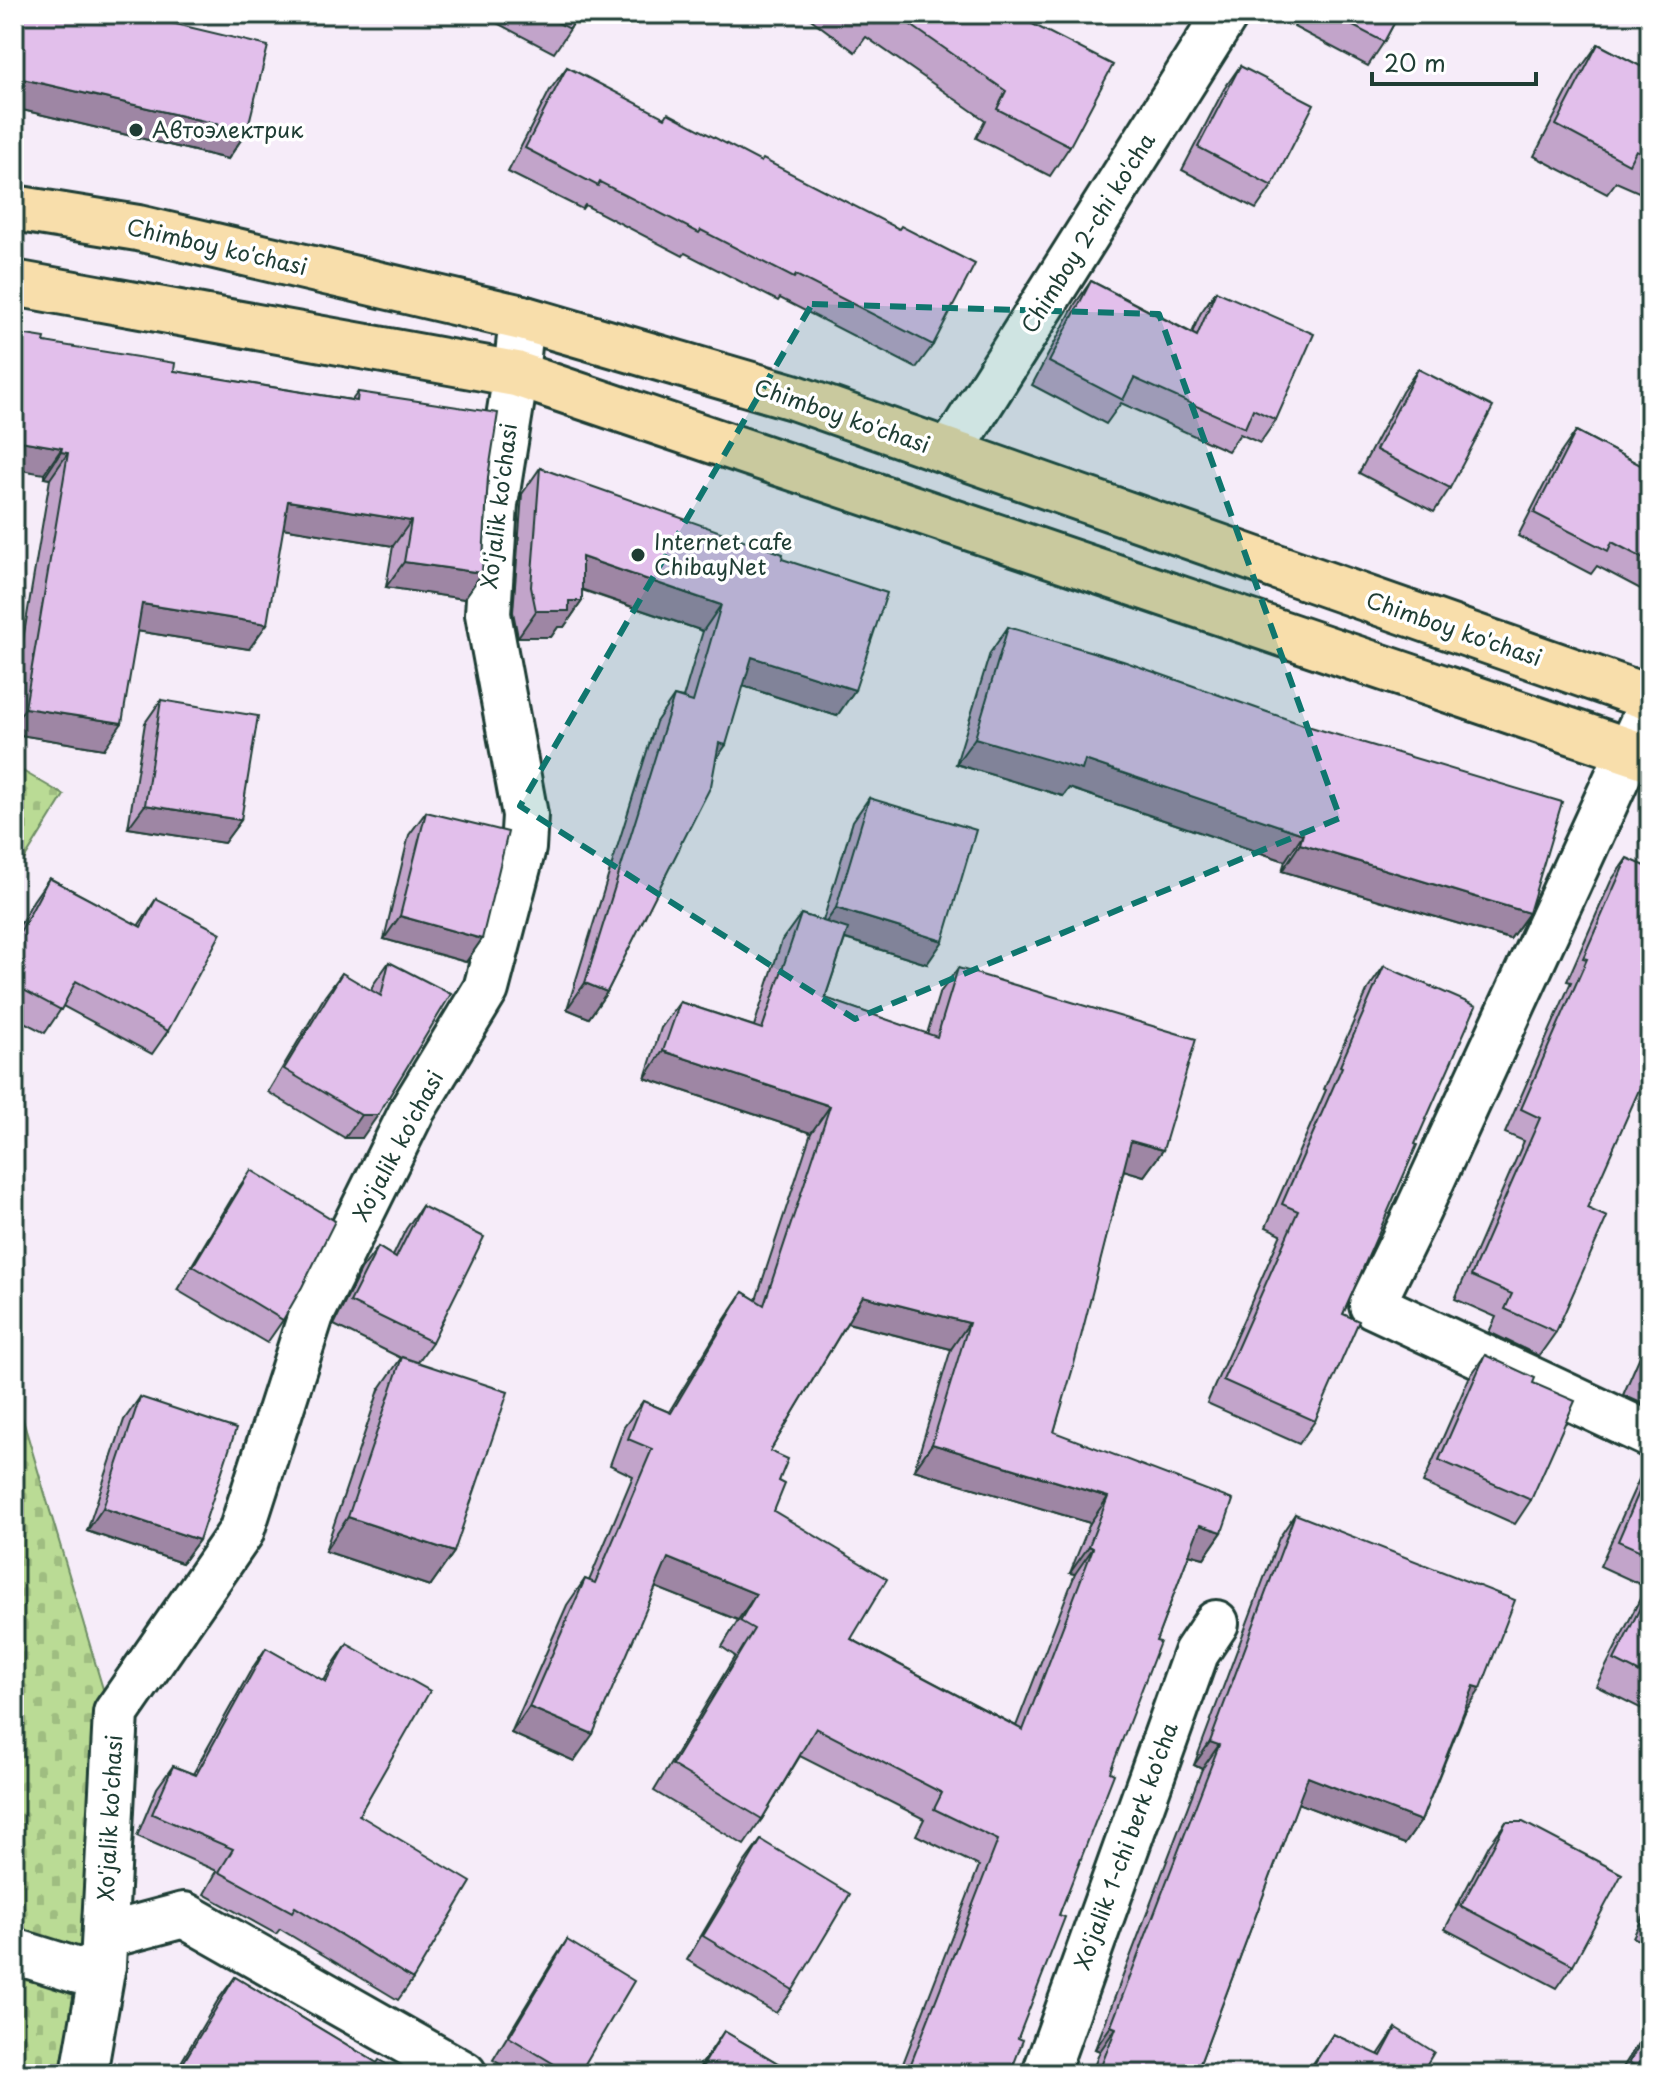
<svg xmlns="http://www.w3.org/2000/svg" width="1664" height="2088" viewBox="0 0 1664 2088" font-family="'Playpen Sans',sans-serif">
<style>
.cemetery{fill:url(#cemetery-stones);stroke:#6c8c64;stroke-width:2}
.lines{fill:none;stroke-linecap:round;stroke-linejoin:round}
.minor-casing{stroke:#1f3d34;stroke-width:50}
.major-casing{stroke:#1f3d34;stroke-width:50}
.minor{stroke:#fff;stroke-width:44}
.major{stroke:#f8deab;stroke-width:44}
.wall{fill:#c2a4ca;stroke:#1f3d34;stroke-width:2;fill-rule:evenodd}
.shaded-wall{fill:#9e86a4;stroke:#1f3d34;stroke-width:2}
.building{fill:#e2bfeb;stroke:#1f3d34;stroke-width:2;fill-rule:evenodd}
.marked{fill:#0f766e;fill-opacity:0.2;stroke:#0f766e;stroke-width:6;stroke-dasharray:16 10;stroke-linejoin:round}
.poi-dot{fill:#1f3d34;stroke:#fff;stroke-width:3}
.labels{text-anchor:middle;stroke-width:7;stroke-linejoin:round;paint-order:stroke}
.poi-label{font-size:22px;fill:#1f3d34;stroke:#fff;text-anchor:start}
.street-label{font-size:22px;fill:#1f3d34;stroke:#fff}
</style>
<defs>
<pattern id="cemetery-stones" width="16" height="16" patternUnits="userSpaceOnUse" patternTransform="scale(2)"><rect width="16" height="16" fill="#badb95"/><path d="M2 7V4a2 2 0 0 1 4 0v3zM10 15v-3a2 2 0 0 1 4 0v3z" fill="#9fbd81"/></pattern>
</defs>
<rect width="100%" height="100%" fill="#f6ecf9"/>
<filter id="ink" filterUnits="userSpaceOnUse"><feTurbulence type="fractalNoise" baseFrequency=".0125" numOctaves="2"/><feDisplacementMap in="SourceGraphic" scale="16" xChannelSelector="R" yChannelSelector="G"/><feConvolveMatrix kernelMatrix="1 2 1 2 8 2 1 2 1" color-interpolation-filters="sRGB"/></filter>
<g filter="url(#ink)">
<g class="cemetery">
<polygon points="14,766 64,795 14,876"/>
<polygon points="14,1390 106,1699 67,2074 14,2074"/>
</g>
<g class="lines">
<defs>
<g id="minor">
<polyline points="950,452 1226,14"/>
<polyline points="1650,706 1415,1217 1372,1305 1650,1435"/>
<polyline points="105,1936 184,1915 464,2074"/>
<polyline points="14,1951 78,1971 103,1965"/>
<polyline points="84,2074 103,1965 116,1713 241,1532 311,1315 413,1109 486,989 523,848 525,815 488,614 495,504 516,374 522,318"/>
<polyline points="1045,2074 1196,1653 1216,1623"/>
</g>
<g id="major">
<polyline points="14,208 138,228 522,318 793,397 1650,698"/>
<polyline points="14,283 516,374 1650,758"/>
</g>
</defs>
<use href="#minor" class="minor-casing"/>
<use href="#major" class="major-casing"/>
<use href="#minor" class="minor"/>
<use href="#major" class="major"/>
</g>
<g class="wall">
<polygon points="14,14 134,14 247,131 228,159 14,108"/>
<polygon points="480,14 578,14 570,29 554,53"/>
<polygon points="804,14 1013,14 1070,146 1050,176 976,138 985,120 866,37 855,52"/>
<polygon points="1300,14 1399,14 1384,42 1368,66 1294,27"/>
<polygon points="1598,44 1650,71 1650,197 1616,182 1607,194 1534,156 1576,75"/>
<polygon points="1240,66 1272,186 1256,209 1182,170 1224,89"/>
<polygon points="567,67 933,345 916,368 780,298 778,301 685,253 683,256 585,205 582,209 508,172 550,90"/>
<polygon points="1091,281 1192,333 1200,314 1216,291 1276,420 1260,443 1240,434 1228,451 1121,403 1106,424 1032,385 1075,304"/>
<polygon points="44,342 174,371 352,400 358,392 488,477 482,573 464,599 386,587 393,546 283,528 249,649 137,631 104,749 14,734 14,693 50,479 44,478"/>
<polygon points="1418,369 1450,488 1434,512 1359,473 1402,392"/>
<polygon points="1576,431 1650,470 1650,594 1597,566 1591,574 1518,536 1560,454"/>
<polygon points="540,468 782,559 837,716 743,686 716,760 680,845 607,992 589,1018 567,1009 656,722 674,696 683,698 703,631 582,590 582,601 564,627 558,627 551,637 518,637 513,612 522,494"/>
<polygon points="1008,627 1529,913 1510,939 1282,871 1285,861 1069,788 1063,796 956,764 990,653"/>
<polygon points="161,700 241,820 224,843 128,828 145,723"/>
<path d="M 869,798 L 927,964 L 845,939 L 825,998 L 927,1034 L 939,994 L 958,968 L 1163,1150 L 1144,1176 L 1124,1170 L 1054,1432 L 1222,1532 L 1204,1558 L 1189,1554 L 1156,1641 L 1059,1915 L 1018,2038 L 1010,2074 L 899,2074 L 979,1866 L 916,1835 L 924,1819 L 800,1756 L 762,1819 L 744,1845 L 654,1791 L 735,1656 L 722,1647 L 738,1620 L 656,1587 L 574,1761 L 511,1733 L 567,1605 L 585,1579 L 589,1581 L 633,1476 L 610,1465 L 624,1427 L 643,1401 L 669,1412 L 725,1319 L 743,1292 L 756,1300 L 811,1133 L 645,1078 L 661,1028 L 680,1002 L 754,1026 L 782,940 L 801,914 L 823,921 L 853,821 ZM 847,1323 L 951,1349 L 914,1470 L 1090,1523 L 1070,1573 L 1075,1574 L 1016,1726 L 851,1639 L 774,1511 L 779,1481 L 770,1451 Z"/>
<polygon points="426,812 482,939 466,962 384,939 409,835"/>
<polygon points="1627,858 1587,1208 1556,1332 1539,1356 1489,1332 1496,1317 1455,1299 1524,1141 1505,1133 1571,982 1567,981 1611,881"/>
<polygon points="49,878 138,926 156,899 168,1031 152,1054 63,1006 45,1033 14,1017 14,936 33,901"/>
<polygon points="389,962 362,1138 345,1138 268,1092 325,996 342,973 371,991 373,985"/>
<polygon points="1384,966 1415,1144 1343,1314 1315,1421 1299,1444 1207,1403 1281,1234 1266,1227 1326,1090 1324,1089 1368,989"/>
<polygon points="251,1170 283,1320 267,1343 177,1290 235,1193"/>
<polygon points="422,1206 432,1342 418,1362 454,1552 430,1586 325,1551 379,1390 401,1358 334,1325 361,1270 378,1247 393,1256 406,1229"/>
<polygon points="1650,1333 1650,1407 1623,1395"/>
<polygon points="1485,1355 1533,1383 1531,1500 1515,1524 1423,1483 1469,1378"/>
<polygon points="140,1397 199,1540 182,1563 87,1531 124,1420"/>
<polygon points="1650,1455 1650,1713 1596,1686 1646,1587 1600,1566"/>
<polygon points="1295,1514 1465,1712 1421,1821 1405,1844 1298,1803 1196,2074 1091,2074 1100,2051 1095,2049 1202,1769 1194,1765 1279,1538"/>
<polygon points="347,1644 359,1815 413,1979 398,2000 280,1929 276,1934 204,1894 217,1871 137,1836 157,1788 173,1766 193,1774 251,1670 266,1648 324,1681 332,1666"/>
<polygon points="1650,1794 1650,1819 1640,1814"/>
<polygon points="1506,1822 1573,1965 1557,1988 1445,1929 1489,1845"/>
<polygon points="761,1840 793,1990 776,2013 687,1960 744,1863"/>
<polygon points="1650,1903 1650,1946 1633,1937"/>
<polygon points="567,1940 579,2074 517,2074 493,2060 551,1964"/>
<polygon points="235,1977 377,2063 404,2074 174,2074 218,2000"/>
<polygon points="1650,2024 1650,2074 1619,2074"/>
<polygon points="1396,2028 1421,2074 1306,2074 1333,2034 1378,2055"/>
<polygon points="724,2031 796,2074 695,2074"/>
</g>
<g class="shaded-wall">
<polygon points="14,77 247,131 228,159 14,108"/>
<polygon points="14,440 62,448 44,474 14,469"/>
<polygon points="61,452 68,453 50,479 44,478"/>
<polygon points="288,501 411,521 393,546 270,526"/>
<polygon points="582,557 721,605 703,631 563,583"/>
<polygon points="404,562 482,573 464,599 386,587"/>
<polygon points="569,601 582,601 564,627 558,627 551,637 518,637 536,611"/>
<polygon points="142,604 267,624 249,649 124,629"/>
<polygon points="752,657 855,690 837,716 734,683"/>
<polygon points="25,708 122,723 104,749 14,734 14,724"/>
<polygon points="975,738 1085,760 1303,834 1285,861 1069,788 1063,796 956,764"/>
<polygon points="719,743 726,745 708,771"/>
<polygon points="145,805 241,820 224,843 128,828"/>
<polygon points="1300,844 1529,913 1510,939 1282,871"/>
<polygon points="836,908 943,941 927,964 820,931"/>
<polygon points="400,916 482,939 466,962 384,939"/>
<polygon points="585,983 607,992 589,1018 567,1009"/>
<polygon points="663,1051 830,1106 811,1133 645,1078"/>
<polygon points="361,1115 378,1115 362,1138 345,1138"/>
<polygon points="1131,1141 1163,1150 1144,1176 1113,1167"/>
<polygon points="863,1296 969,1323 951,1349 844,1322"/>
<polygon points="932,1444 1108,1497 1090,1523 914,1470"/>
<polygon points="103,1508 199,1540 182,1563 87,1531"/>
<polygon points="348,1517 454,1552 430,1586 325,1551"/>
<polygon points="1200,1525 1222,1532 1204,1558 1181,1552"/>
<polygon points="1089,1546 1093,1548 1075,1574 1070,1573"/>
<polygon points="668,1558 756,1594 738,1620 650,1585"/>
<polygon points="1474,1686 1481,1688 1465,1712 1457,1709"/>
<polygon points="529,1707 593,1734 574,1761 511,1733"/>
<polygon points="1210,1742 1219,1745 1202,1769 1194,1765"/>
<polygon points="1308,1777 1421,1821 1405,1844 1292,1801"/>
<polygon points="1111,2026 1116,2028 1100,2051 1095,2049"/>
</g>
<g class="building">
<polygon points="24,14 134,14 268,46 247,131 14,77 14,56"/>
<polygon points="541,14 578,14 570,29"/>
<polygon points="863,14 882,14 875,23"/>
<polygon points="895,14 1013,14 1113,65 1070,146 997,109 1006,91"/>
<polygon points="1330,14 1399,14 1384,42"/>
<polygon points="1598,44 1650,71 1650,156 1636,150 1629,164 1556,125"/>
<polygon points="1240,66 1314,104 1272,186 1198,147"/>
<polygon points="567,67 665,118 668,113 761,162 763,159 899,229 901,226 975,264 933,345 796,275 794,278 701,230 699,233 600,182 598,186 525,148"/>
<polygon points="1091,281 1197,336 1216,291 1314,334 1276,420 1253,409 1245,428 1134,378 1123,400 1049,362"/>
<polygon points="14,333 45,338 44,342 175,363 174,371 357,401 358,392 498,413 488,477 482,573 404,562 411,521 288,501 267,624 142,604 122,723 25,708 68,453 61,452 62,448 14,440"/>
<polygon points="1418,369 1493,407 1450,488 1376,450"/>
<polygon points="1576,431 1650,470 1650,562 1612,542 1608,551 1534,513"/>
<polygon points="540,468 783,554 782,559 887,593 855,690 752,657 726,745 719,743 711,786 683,841 682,841 679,849 607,992 585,983 674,696 693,702 721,605 582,557 582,601 569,601 569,611 536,611 531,587"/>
<polygon points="1008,627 1123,661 1304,725 1562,802 1529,913 1300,844 1303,834 1085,760 1082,770 975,738"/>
<polygon points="161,700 258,716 241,820 145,805"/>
<polygon points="869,798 976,830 943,941 836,908"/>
<polygon points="426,812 508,832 482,939 400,916"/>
<polygon points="1627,858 1650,868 1650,1065 1587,1208 1607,1217 1556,1332 1505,1309 1512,1294 1471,1276 1540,1118 1521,1109 1587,959 1583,958"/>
<polygon points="49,878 141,927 156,899 221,933 168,1031 76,981 61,1010 14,985 14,944"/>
<path d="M 801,914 L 848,929 L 825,998 L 937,1037 L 958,968 L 1196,1039 L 1163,1150 L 1131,1141 L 1073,1368 L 1054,1432 L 1233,1500 L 1222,1532 L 1200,1525 L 1156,1641 L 1160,1642 L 1110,1772 L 1114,1774 L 1059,1915 L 1065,1917 L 1018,2038 L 1023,2040 L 1010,2074 L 907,2074 L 998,1840 L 934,1809 L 942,1793 L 816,1728 L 762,1819 L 672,1765 L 754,1629 L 740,1621 L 756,1594 L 668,1558 L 593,1734 L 529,1707 L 585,1579 L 595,1583 L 652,1449 L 628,1439 L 643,1401 L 671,1413 L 743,1292 L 764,1305 L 830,1106 L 663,1051 L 680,1002 L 762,1029 ZM 863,1296 L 969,1323 L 932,1444 L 1108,1497 L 1089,1546 L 1093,1548 L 1023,1730 L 851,1639 L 887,1579 L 774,1511 L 785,1484 L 779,1481 L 788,1459 L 770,1451 Z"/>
<polygon points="389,962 451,994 378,1115 361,1115 284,1069 342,973 381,996"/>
<polygon points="1384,966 1476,1006 1415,1144 1417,1145 1343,1314 1359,1321 1315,1421 1223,1380 1298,1211 1282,1204 1342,1067 1340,1066"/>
<polygon points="251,1170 335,1221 302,1287 283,1320 193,1266"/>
<polygon points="422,1206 484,1237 432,1342 350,1302 378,1247 396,1258"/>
<polygon points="1650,1348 1650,1373 1641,1369"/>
<polygon points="1485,1355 1535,1378 1533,1383 1575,1401 1531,1500 1439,1460"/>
<polygon points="402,1357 508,1392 454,1552 348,1517"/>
<polygon points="140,1397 236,1429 199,1540 103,1508"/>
<polygon points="1650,1467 1650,1555 1618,1541"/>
<polygon points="1295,1514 1515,1600 1481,1688 1474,1686 1421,1821 1308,1777 1196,2074 1098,2074 1116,2028 1111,2026 1219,1745 1210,1742"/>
<polygon points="1650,1588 1650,1678 1614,1660"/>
<polygon points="347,1644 430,1691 359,1815 471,1882 413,1979 295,1907 292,1912 219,1872 233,1849 152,1814 173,1766 196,1775 266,1648 326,1682"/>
<polygon points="1506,1822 1523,1822 1622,1874 1573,1965 1461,1906"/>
<polygon points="761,1840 850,1894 793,1990 703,1936"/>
<polygon points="567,1940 634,1981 579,2074 571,2074 509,2037"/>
<polygon points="235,1977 377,2063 379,2060 404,2074 179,2074 177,2073"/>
<polygon points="1396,2028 1434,2052 1421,2074 1308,2074 1333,2034 1381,2056"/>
<polygon points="1650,2028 1650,2074 1648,2074 1629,2062"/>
<polygon points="724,2031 796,2074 698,2074"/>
</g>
</g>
<path class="marked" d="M 812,304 L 1159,314 L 1340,818 L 855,1019 L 520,806 Z"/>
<g class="poi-dot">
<circle cx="136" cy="130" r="8"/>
<circle cx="638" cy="555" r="8"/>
</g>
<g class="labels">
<g class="poi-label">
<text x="152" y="138">Автоэлектрик</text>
<text x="654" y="550">Internet cafe<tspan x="654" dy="25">ChibayNet</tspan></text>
</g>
<g class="street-label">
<text transform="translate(1088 233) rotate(-58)" y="8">Chimboy 2-chi ko'cha</text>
<text transform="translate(217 247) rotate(13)" y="8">Chimboy ko'chasi</text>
<text transform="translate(842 416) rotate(19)" y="8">Chimboy ko'chasi</text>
<text transform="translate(499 506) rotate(-83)" y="8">Xo'jalik ko'chasi</text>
<text transform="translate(1454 629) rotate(19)" y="8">Chimboy ko'chasi</text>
<text transform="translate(398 1146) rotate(-62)" y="8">Xo'jalik ko'chasi</text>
<text transform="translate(110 1818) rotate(-87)" y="8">Xo'jalik ko'chasi</text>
<text transform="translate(1126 1846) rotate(-70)" y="8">Xo'jalik 1-chi berk ko'cha</text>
</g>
</g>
<rect width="1664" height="2088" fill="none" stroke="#fff" stroke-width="48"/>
<rect x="24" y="24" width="1616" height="2040" fill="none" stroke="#1f3d34" stroke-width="3" filter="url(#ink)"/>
<path d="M1372 72v12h164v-12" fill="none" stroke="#1f3d34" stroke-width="4"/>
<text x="1384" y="72" font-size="24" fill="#1f3d34" stroke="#ffffff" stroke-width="6" paint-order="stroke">20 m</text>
</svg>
